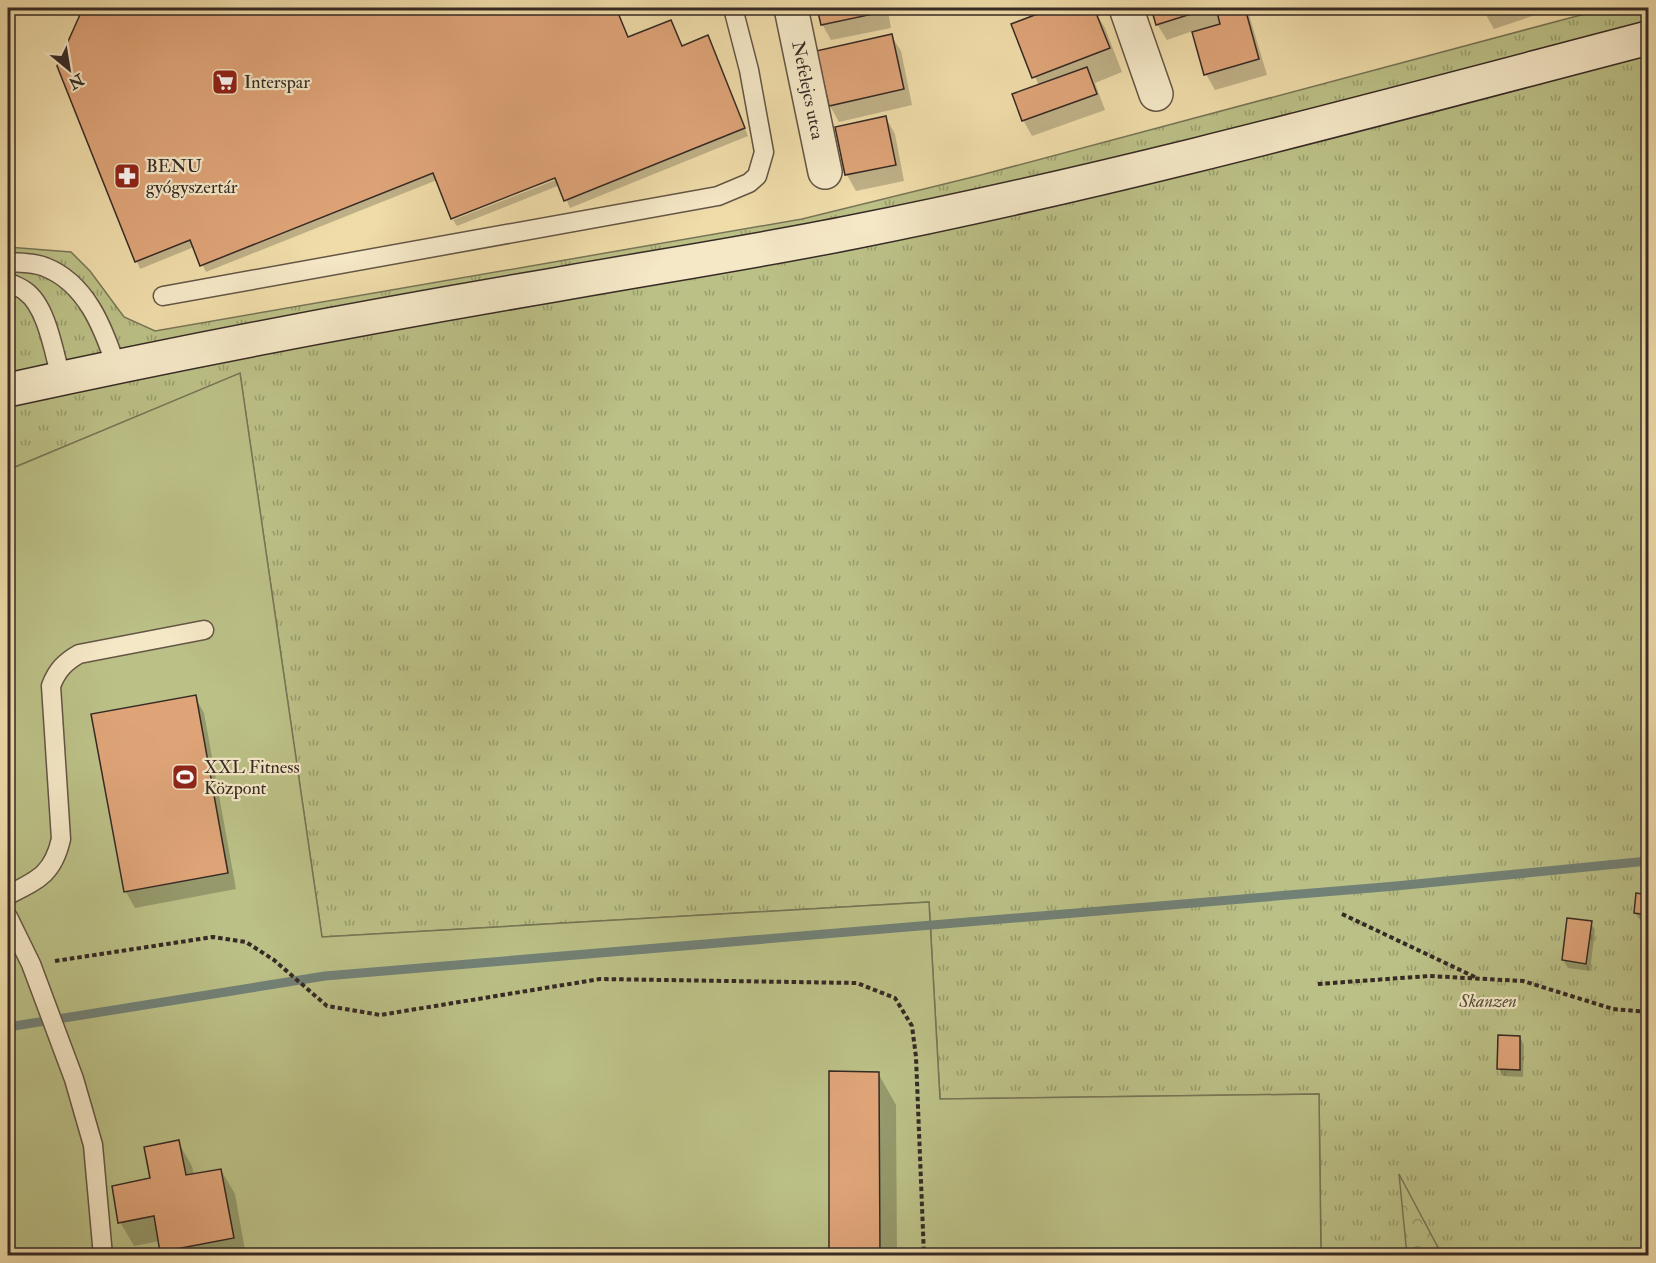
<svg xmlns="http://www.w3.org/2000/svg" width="1656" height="1263" viewBox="0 0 1656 1263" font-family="'IM FELL Double Pica',serif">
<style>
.grass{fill:url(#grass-tufts);stroke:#787556;stroke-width:1.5}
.forest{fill:url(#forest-crowns);stroke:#787556;stroke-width:1.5}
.garden{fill:#bbc086;stroke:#787556;stroke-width:1.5}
.shadow{fill:#0003}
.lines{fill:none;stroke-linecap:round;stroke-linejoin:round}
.stream{stroke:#728176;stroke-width:9}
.building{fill:#dea478;stroke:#362a25;stroke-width:1.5}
.lane-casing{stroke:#645646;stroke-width:21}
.street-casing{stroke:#645646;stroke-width:36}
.secondary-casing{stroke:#362a25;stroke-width:36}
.path{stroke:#362a25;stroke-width:4;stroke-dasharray:4.5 3;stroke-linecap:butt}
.lane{stroke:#f5e8c7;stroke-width:18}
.street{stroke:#f5e8c7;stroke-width:33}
.secondary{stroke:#f5e8c7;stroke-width:33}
.labels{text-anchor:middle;stroke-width:4.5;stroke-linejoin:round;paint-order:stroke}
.poi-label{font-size:18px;fill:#362a25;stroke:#f5e8c7;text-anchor:start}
.street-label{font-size:18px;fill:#362a25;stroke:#f5e8c7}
.park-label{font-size:18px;font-style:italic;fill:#57503d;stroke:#f5e8c7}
</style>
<defs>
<pattern id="grass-tufts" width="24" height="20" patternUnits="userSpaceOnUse" patternTransform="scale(1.5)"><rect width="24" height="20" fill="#bbc086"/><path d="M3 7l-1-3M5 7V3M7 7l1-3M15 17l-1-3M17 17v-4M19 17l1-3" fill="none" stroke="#999c6d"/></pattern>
<pattern id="forest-crowns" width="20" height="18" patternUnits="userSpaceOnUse" patternTransform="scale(1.5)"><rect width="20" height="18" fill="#bbc086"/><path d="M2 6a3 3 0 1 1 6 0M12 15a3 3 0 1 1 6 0" fill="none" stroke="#999c6d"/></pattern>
</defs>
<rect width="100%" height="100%" fill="#efdca9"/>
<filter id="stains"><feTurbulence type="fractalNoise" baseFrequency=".00333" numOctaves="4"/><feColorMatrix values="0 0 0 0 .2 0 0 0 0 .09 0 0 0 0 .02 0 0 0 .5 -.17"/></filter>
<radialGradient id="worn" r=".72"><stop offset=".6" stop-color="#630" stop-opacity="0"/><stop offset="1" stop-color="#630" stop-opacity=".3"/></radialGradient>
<polygon class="grass" points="1607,8 1648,8 1648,1255 1321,1255 1319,1094 940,1099 929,902 322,937 240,374 8,470 8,247 71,252 90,271 124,317 155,331 802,219 981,175"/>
<polygon class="forest" points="1399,1174 1442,1255 1407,1255"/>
<polygon class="garden" points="240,373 322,937 929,902 940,1099 1319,1094 1321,1255 8,1256 8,470"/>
<g class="shadow">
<polygon points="85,8 616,8 628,39 671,22 682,47 708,37 748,136 570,208 560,185 457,226 453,220 563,177 437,180 206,272 194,247 140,269 59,66"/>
<polygon points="819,8 886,8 887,9 825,22 825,25 888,12 891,28 831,40 822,24"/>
<polygon points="1057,8 1073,8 1075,10 1082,8 1093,8 1105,28 1122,72 1095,83 1105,110 1032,136 1023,120 1039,86 1013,25"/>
<polygon points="1152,8 1247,8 1267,75 1215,90 1206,74 1193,31 1167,40 1157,24"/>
<polygon points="1482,8 1553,8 1553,9 1494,29"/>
<polygon points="891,35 901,51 912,105 839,122 830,106"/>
<polygon points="886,118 895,134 904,181 856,191 847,175 837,128"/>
<polygon points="195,697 204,713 236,889 135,908 126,892 93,716"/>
<polygon points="1637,895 1648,896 1648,921 1640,920 1635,913"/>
<polygon points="1591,923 1595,930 1590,971 1568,968 1563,960"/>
<polygon points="1520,1037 1524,1045 1523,1077 1503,1076 1499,1068"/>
<polygon points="878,1073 896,1105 897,1256 831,1256"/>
<polygon points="178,1142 192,1166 194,1175 221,1170 235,1194 246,1256 164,1256 160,1241 134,1246 120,1222"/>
</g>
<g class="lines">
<polyline class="stream" points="8,1027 325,976 1396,886 1648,861"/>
</g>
<g class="building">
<polygon points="83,8 616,8 628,37 671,20 682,46 708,35 745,128 564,201 555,178 451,219 433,173 200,266 190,240 135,262 57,66"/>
<polygon points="817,8 882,8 883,12 821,25"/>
<polygon points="1053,8 1074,8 1074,9 1094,8 1110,48 1032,78 1011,24"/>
<polygon points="1151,8 1210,8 1156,25"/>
<polygon points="1216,8 1245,8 1259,59 1204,75 1192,32 1220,24"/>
<polygon points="892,34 904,89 829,106 816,51"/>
<polygon points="1087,67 1097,94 1022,121 1012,94"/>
<polygon points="886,116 896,165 845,175 835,127"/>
<polygon points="196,695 228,873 124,892 91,714"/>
<polygon points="1636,893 1648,895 1648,915 1634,913"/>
<polygon points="1567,918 1592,921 1586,964 1562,960"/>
<polygon points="1498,1035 1520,1036 1520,1070 1497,1069"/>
<polygon points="829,1071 879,1072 880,1256 829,1256"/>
<polygon points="179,1140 186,1175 221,1169 234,1238 160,1252 154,1216 118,1223 112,1186 150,1178 144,1147"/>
</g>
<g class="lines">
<defs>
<g id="lane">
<path d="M 8,262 C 19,263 33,262 45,267 C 86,283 103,327 116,366"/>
<path d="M 8,282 C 13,285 20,287 25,291 C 47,306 54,353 61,378"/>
<polyline points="163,296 718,196 749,183 757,176 764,152 749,70 733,8"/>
<path d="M 8,895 C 38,880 53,874 61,839 L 51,686 C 57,670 65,662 79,654 L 204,630"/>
<polyline points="8,917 31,964 74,1079 93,1145 103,1256"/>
</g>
<g id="street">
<path id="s1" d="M 791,8 L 825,172"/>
<polyline points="1126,8 1156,94"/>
</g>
<path id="secondary" d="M 8,390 C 189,350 371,316 554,285 C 654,267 754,252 853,232 C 1121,179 1384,107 1648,38"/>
</defs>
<use href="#lane" class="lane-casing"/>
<use href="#street" class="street-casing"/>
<use href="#secondary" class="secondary-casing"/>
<g class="path">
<polyline points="1342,914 1477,978"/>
<polyline points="55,961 213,937 246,942 274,960 327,1006 380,1015 600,979 857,983 895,998 912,1026 916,1057 924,1256"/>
<polyline points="1318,984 1429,976 1523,981 1613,1009 1648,1012"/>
</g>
<use href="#lane" class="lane"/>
<use href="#street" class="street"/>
<use href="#secondary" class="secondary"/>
</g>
<defs>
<symbol id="supermarket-square" viewBox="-11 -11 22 22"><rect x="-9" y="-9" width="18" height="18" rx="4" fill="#8f2418" stroke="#f5e8c7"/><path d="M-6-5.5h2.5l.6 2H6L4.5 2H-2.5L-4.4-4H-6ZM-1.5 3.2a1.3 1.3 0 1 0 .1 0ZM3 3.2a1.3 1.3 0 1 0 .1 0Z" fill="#fff"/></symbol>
<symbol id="pharmacy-square" viewBox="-11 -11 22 22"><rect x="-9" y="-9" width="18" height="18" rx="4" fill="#8f2418" stroke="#f5e8c7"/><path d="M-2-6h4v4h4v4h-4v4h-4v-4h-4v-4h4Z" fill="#fff"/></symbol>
<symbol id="stadium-square" viewBox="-11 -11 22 22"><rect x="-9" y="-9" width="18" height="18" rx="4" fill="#8f2418" stroke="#f5e8c7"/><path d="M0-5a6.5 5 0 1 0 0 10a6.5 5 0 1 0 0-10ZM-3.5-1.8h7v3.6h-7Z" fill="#fff"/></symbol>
</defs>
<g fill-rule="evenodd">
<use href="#supermarket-square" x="210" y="67" width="30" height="30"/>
<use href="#pharmacy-square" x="112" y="161" width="30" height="30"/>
<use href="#stadium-square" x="170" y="762" width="30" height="30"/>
</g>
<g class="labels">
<g class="poi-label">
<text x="244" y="88">Interspar</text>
<text x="146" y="172">BENU<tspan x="146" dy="21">gyógyszertár</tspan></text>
<text x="204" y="773">XXL Fitness<tspan x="204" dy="21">Központ</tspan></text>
</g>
<g class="street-label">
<text dy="6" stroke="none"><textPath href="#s1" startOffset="84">Nefelejcs utca</textPath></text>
</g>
<g class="park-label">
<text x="1488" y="1007">Skanzen</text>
</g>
</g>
<rect width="1656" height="1263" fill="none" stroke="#efdca9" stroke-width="30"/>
<rect x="9" y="9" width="1638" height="1245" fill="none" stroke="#362a25" stroke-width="3"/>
<rect x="15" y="15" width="1626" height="1233" fill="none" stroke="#362a25" stroke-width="1.5"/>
<g transform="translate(69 69) rotate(150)" stroke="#f5e8c7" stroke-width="4.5" paint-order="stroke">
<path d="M0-4.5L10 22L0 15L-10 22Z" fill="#362a25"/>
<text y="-9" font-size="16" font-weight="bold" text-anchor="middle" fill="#362a25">N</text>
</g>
<rect width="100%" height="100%" filter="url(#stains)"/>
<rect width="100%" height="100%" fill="url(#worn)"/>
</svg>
